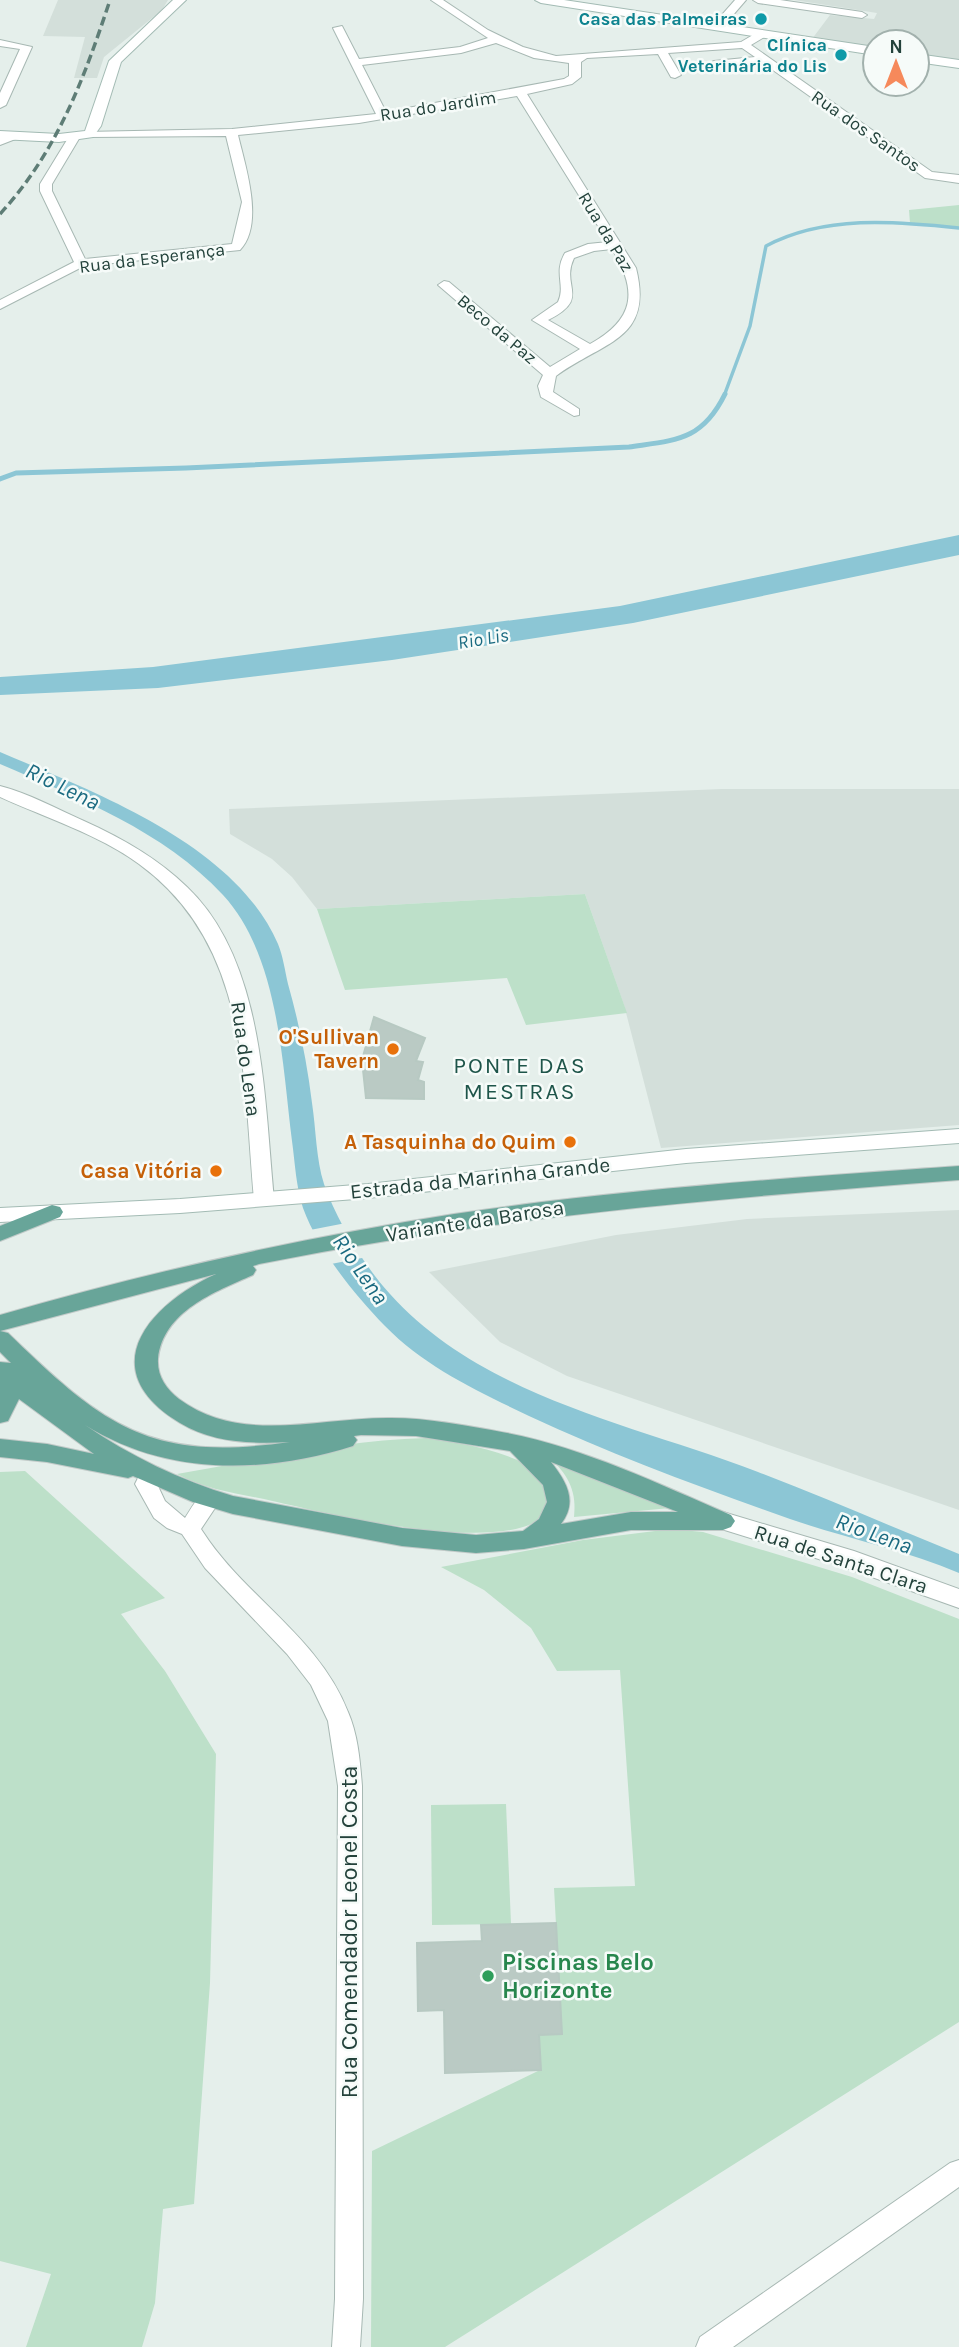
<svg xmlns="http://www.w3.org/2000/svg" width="959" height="2347" viewBox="0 0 959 2347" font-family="Karla,sans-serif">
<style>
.built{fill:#d3dfda}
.green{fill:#bde0c9}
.water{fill:#8cc6d5}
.pier{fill:#e5efeb}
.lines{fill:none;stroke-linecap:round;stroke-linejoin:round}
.stream-far1{stroke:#8cc6d5;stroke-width:3.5}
.stream{stroke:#8cc6d5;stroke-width:5}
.building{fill:#bacac4;stroke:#b7c9c2;stroke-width:2}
.minor-casing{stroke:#a7b8b3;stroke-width:2}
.tertiary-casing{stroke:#a7b8b3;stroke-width:2}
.secondary-casing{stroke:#a3bbb4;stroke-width:2}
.primary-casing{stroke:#c1cac8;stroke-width:2}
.minor{fill:#fff;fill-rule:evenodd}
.tertiary{fill:#fff;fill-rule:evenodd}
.secondary{fill:#fff;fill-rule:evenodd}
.primary{fill:#68a599;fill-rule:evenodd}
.rail{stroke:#5e7d76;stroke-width:3.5;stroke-dasharray:9 4.5;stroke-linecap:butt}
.culture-dot{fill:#0f9aa8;stroke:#f6fbf9;stroke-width:2.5}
.food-dot{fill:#e8710a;stroke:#f6fbf9;stroke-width:2.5}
.leisure-dot{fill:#2e9e5b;stroke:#f6fbf9;stroke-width:2.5}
.labels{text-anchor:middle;stroke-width:5;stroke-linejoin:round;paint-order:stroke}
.far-culture-label{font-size:18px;font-weight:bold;fill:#0d838f;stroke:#f6fbf9;text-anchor:end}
.far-street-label{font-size:18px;fill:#23423b;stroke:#f6fbf9}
.far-water-label{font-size:19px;font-style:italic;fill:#1a6a80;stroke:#f6fbf9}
.food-label{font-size:21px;font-weight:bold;fill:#c56008;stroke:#f6fbf9;text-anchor:end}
.street-label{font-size:21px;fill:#23423b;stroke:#f6fbf9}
.water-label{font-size:23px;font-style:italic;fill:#1a6a80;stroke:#f6fbf9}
.neighbourhood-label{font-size:23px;letter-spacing:2px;fill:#1e554a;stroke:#f6fbf9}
.near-street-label{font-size:24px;fill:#23423b;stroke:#f6fbf9}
.near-leisure-label{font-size:24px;font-weight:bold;fill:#27864d;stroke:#f6fbf9;text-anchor:start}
</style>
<rect width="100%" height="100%" fill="#e5efeb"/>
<g class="built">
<polygon points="58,0 168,0 162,10 104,57 97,78 74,78 85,37 43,36"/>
<polygon points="794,0 959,0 959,60 917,54 917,42 875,42 875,48 812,39 830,15 874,19 877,13"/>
<polygon points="722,789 959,789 959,1125 661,1148 624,1005 585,894 317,909 292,877 272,859 230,834 229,809"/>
<polygon points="959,1210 959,1510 567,1376 500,1342 429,1272 616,1235 747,1219"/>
</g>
<g class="green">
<polygon points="959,205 959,227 910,223 909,210"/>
<polygon points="585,894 627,1013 526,1025 507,978 345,990 317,909"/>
<path d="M 426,1438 C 456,1443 557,1454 547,1502 C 545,1515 535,1524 523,1527 C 461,1546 329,1514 264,1499 C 234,1493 205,1489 177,1474 C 259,1460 343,1440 426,1438 Z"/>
<path d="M 552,1460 L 670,1508 L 574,1517 C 577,1493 569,1476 552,1460 Z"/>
<polygon points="25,1471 165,1598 121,1614 165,1671 216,1754 210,1983 194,2204 163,2209 155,2303 142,2347 26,2347 51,2274 0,2261 0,1472"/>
<polygon points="671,1529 703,1532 852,1577 959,1619 959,2022 445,2347 371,2347 372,2151 540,2070 539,2035 562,2034 554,1888 635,1886 620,1670 557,1671 531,1628 484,1590 441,1567 583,1540"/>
<polygon points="506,1804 511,1924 432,1925 431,1805"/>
</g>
<g class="water">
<polygon points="959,535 959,555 633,623 392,660 158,688 0,695 0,677 153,667 620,606"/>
<path d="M 0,752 C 94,792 235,844 278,944 C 283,956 285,971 288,984 C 299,1023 307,1062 312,1103 C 316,1129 316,1159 324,1184 C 336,1219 364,1266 390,1294 C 484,1398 633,1424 758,1472 C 826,1498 892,1527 959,1554 L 959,1573 C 905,1550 845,1538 790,1519 C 702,1488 613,1455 529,1416 C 477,1391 425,1367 385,1326 C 353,1293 319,1251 303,1208 C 296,1187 295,1163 292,1141 C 282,1062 279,956 223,895 C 164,831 78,798 0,764 Z"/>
</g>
<polygon class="pier" points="346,1223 367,1257 331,1264 310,1230"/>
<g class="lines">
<path class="stream-far1" d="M 724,396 L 750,326 L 766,246 C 824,215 895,221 959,228"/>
<path class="stream" d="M 0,479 L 16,473 L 186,468 L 629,447 C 676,440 702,441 725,394"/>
</g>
<g class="building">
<polygon points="374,1017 425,1038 416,1061 423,1062 418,1080 424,1082 424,1099 366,1098 362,1060"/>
<polygon points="556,1923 562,2034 539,2035 541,2070 445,2073 444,2010 418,2011 417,1943 482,1941 481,1925"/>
</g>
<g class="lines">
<defs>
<g id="minor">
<path d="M 431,0 L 443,0 L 488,30 L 523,47 L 556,56 L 741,42 L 758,32 L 766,32 L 766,36 L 751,45 L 932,172 L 959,175 L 959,183 L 925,178 L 763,63 L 714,67 L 708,64 L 714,61 L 755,57 L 742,48 L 668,53 L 681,75 L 675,78 L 671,77 L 658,54 L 587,58 L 581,62 L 581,77 L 572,84 L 527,94 L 636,268 C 654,340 604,341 556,376 L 553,392 L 579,409 L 579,415 L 574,416 L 541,397 L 538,386 L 543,375 L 438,285 L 444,281 L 449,282 L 550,367 L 580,349 L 532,320 L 558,302 C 566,285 553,273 565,253 L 588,244 L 608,242 L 517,96 L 359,123 L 238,135 C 245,165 265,224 240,250 L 84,266 L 0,309 L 0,300 L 74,262 L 40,191 L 40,184 L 70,135 L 80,137 L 52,184 L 52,191 L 85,259 L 232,244 L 242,202 L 226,136 L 89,137 L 83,134 L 85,132 L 232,129 L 376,114 L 333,28 L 342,26 L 359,59 L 460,47 L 488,38 ZM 496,43 L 534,58 L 569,63 L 569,76 L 564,79 L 386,112 L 362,65 L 461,53 ZM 612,249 C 638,291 635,319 590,344 L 548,320 C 592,298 560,287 574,258 L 594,251 Z"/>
<polygon points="735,0 746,0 721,29 713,29 713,25"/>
<polygon points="753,0 780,0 862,12 867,15 862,18 758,3"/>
<polygon points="0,40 32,47 6,105 0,108 0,93 20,49 0,46"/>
<polygon points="14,133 18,134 18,138 0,145 0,137"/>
<path d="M 0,786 C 28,793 57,809 84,821 C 122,838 157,858 187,887 C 265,961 264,1099 274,1199 L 271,1204 L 257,1204 L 254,1199 C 243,1077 249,944 139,864 C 98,834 46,818 0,797 Z"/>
<path d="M 151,1466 L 159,1468 L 162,1474 L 157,1484 L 165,1501 L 185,1518 C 194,1505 200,1488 218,1493 L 221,1499 L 201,1529 L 203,1532 C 245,1597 319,1637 348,1712 C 358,1735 360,1761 362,1786 L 363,2299 L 360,2347 L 332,2347 L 335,2299 L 338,1786 L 328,1721 L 311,1685 L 287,1654 L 205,1568 L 182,1534 L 167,1528 L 154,1518 L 135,1484 L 143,1468 Z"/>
<polygon points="959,2160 959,2187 733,2347 696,2347 700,2337 950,2163"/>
</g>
<polygon id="tertiary" points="723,1512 854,1551 959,1589 959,1608 838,1565 715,1527 711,1521 715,1515"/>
<g id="secondary">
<polygon points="173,0 186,0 121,62 101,126 93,137 59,142 0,139 0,131 59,134 85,131 109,61"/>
<polygon points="535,0 564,0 875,47 875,55 541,3"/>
<polygon points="917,54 959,60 959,68 917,62"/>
<polygon points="959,1129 959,1143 686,1163 368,1198 180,1213 0,1222 0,1208 180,1199 368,1184 686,1149"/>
</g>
<g id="primary">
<path d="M 959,1166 L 959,1180 C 721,1198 493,1217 259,1264 L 253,1266 L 256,1270 L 253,1275 C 215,1292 163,1311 158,1359 C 157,1376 166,1389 179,1399 C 241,1445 319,1417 391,1418 C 429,1418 469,1426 507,1433 C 584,1448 659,1484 731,1515 L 735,1521 L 731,1527 L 723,1530 L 631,1530 L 524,1549 L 476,1553 L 402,1546 L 233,1514 L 193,1502 L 133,1476 L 128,1478 L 47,1462 L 0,1457 L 0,1439 L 47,1444 L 94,1454 L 19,1399 L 8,1421 L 0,1423 L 0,1362 L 11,1363 L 0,1352 L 0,1331 L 8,1333 C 105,1427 150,1462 290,1442 C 253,1444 212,1443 180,1423 C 92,1370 148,1305 216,1274 L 0,1331 L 0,1315 C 149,1272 300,1238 454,1214 C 621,1189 790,1178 959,1166 ZM 85,1425 C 167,1476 263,1474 353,1446 L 357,1440 L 354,1436 L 361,1435 L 416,1436 L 510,1451 L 543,1485 L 547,1502 L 539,1519 L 523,1531 L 476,1535 L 402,1528 L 233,1496 C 180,1480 130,1456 85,1425 ZM 551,1462 L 678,1512 L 631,1512 L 561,1524 C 578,1502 567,1482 551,1462 Z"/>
<polygon points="52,1205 60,1207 63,1212 60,1217 0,1241 0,1226"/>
</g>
</defs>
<use href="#minor" class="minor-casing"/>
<use href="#tertiary" class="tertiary-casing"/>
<use href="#secondary" class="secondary-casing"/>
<use href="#primary" class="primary-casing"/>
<use href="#minor" class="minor"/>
<use href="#tertiary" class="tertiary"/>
<use href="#secondary" class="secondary"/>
<use href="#primary" class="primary"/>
<path class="rail" d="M 0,214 C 57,152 84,79 110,0"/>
</g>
<g class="culture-dot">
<circle cx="761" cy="19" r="7"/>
<circle cx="841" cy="55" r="7"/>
</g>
<g class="food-dot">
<circle cx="393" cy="1049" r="7"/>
<circle cx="570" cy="1142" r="7"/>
<circle cx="216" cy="1171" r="7"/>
</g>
<circle class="leisure-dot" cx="488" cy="1976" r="7"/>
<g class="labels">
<g class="far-culture-label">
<text x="747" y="25">Casa das Palmeiras</text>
<text x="827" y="51">Clínica<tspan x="827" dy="21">Veterinária do Lis</tspan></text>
</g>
<g class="far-street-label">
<text transform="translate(438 106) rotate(-9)" y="6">Rua do Jardim</text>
<text transform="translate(866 131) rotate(35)" y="6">Rua dos Santos</text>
<text transform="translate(606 232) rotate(59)" y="6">Rua da Paz</text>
<text transform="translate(152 258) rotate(-7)" y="6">Rua da Esperança</text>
<text transform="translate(497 329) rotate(40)" y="6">Beco da Paz</text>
</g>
<g class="far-water-label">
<text transform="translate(483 638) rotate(-9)" y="7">Rio Lis</text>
</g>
<g class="food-label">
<text x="379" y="1044">O'Sullivan<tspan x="379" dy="24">Tavern</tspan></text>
<text x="556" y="1149">A Tasquinha do Quim</text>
<text x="202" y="1178">Casa Vitória</text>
</g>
<g class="street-label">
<text transform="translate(246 1059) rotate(82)" y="7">Rua do Lena</text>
<text transform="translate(480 1178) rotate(-6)" y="7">Estrada da Marinha Grande</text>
<text transform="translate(475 1221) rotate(-9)" y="7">Variante da Barosa</text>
<text transform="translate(841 1559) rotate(18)" y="7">Rua de Santa Clara</text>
</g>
<g class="water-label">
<text transform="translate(63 786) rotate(26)" y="8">Rio Lena</text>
<text transform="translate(361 1269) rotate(55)" y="8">Rio Lena</text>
<text transform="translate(874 1533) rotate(20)" y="8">Rio Lena</text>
</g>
<g class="neighbourhood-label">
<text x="520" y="1073">PONTE DAS<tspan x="520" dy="26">MESTRAS</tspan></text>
</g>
<g class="near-street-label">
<text transform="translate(349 1932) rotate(-90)" y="8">Rua Comendador Leonel Costa</text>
</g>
<g class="near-leisure-label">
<text x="502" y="1970">Piscinas Belo<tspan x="502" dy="28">Horizonte</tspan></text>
</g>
</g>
<g transform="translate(896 63)"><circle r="33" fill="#f6fbf9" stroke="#a2b1ad" stroke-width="2"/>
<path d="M0-5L12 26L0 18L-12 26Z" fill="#f6895b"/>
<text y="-10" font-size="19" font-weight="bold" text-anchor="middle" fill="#23423b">N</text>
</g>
</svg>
